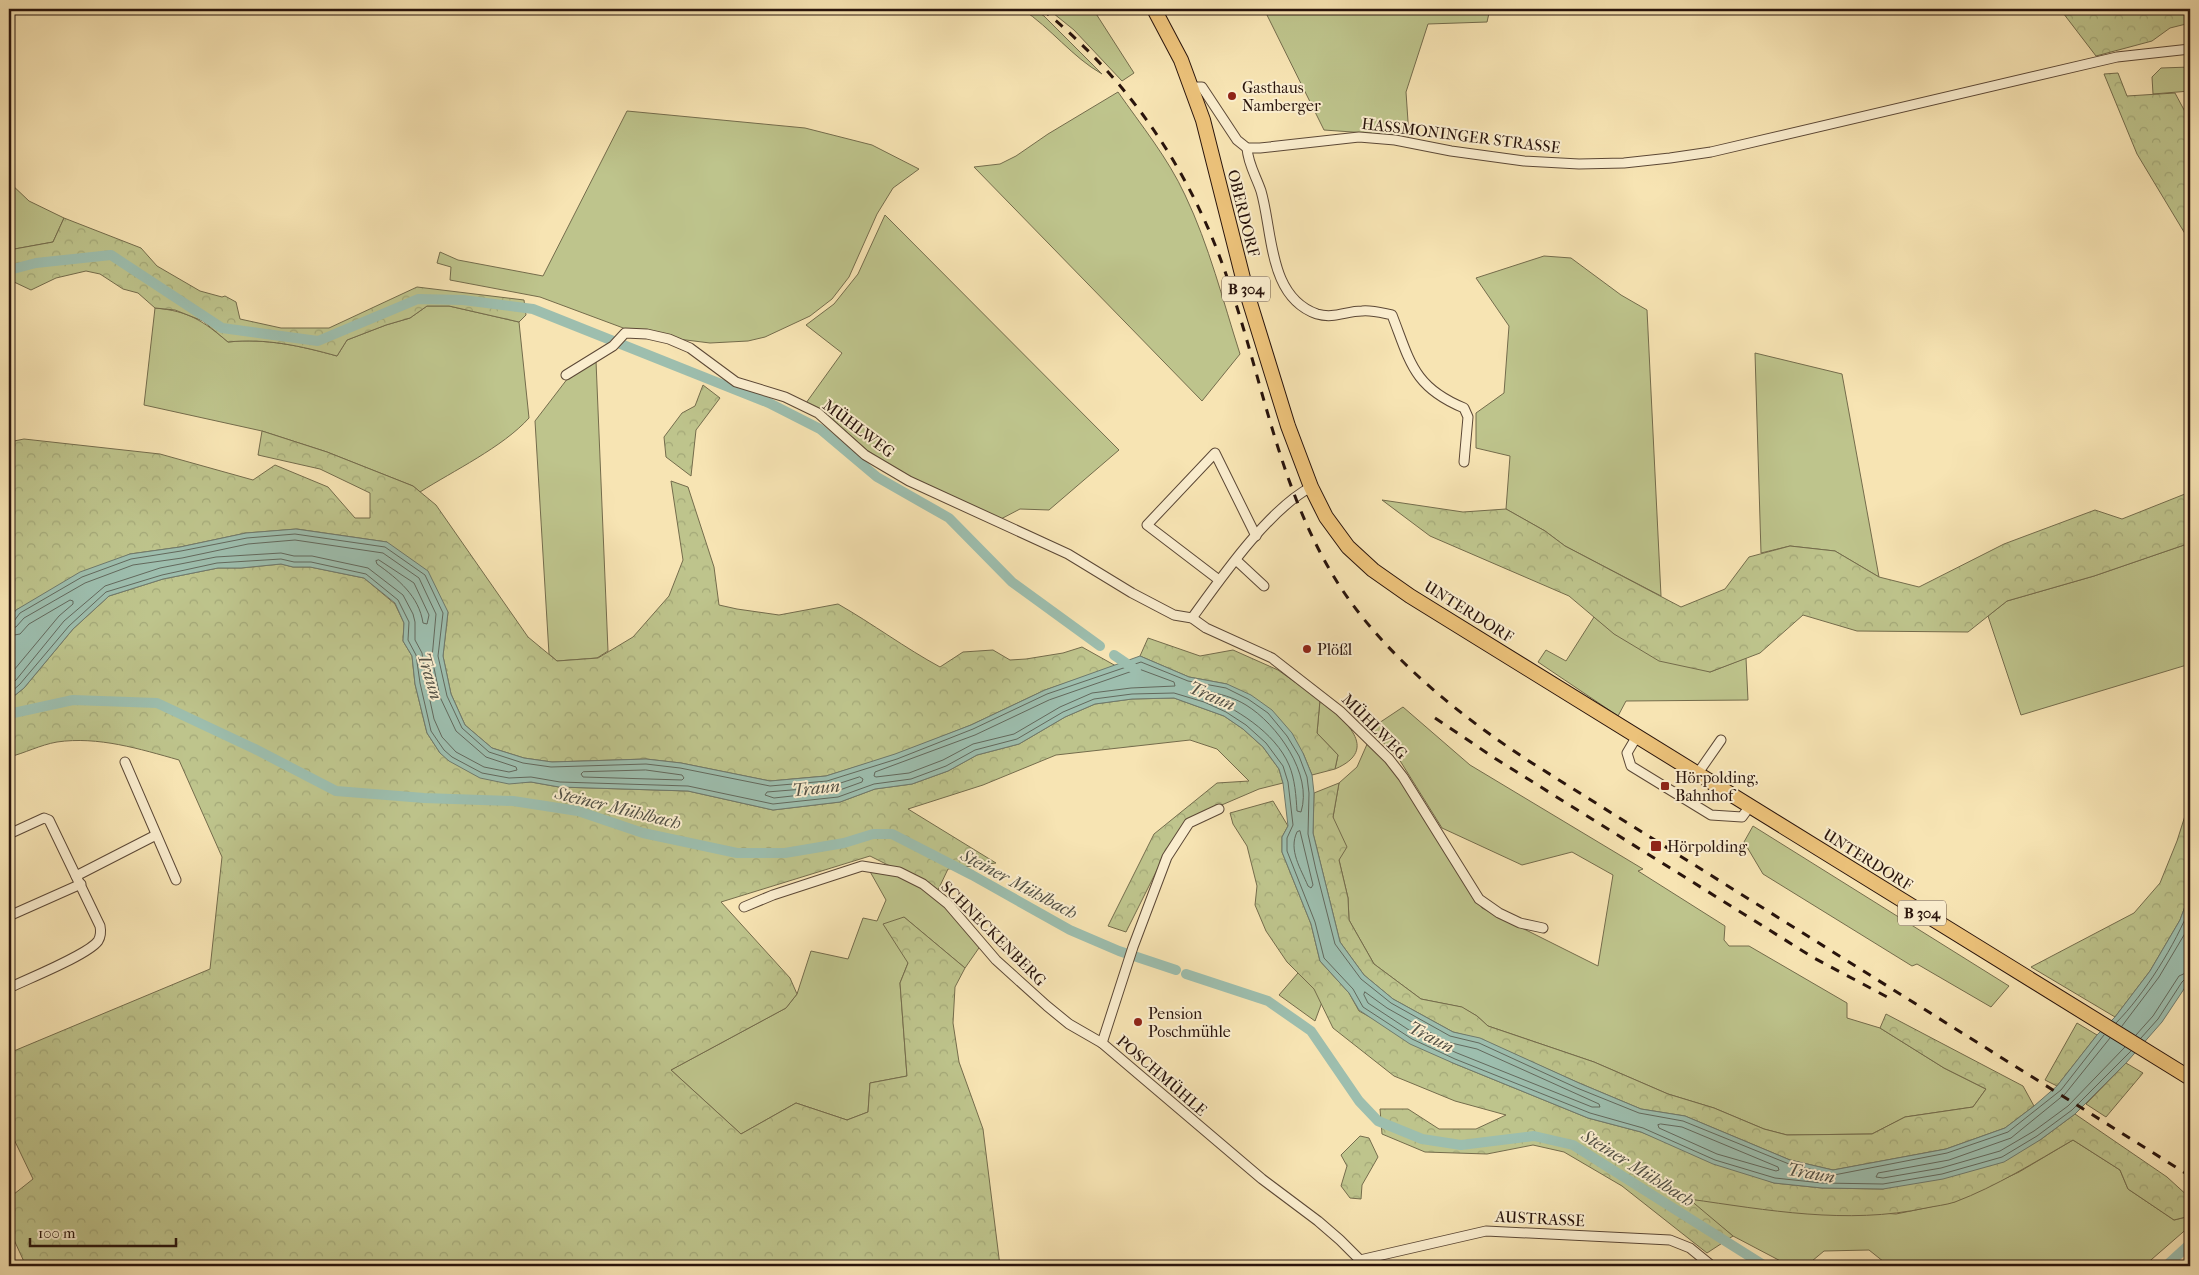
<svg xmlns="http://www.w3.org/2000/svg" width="2199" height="1275" viewBox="0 0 2199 1275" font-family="'IM FELL French Canon',serif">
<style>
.grass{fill:#bec48c;stroke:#746c4c}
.forest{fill:url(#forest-crowns);stroke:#746c4c}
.water{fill:#9dbeae;stroke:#6f7a6d}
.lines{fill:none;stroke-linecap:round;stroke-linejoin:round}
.shore{stroke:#63695d;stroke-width:1}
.canal{stroke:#9dbeae;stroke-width:10}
.minor-casing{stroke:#5c4836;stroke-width:11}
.primary-casing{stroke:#29140c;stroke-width:16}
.minor{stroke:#faedce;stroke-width:9}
.primary{stroke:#ecc27a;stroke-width:14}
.rail{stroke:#29140c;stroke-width:3;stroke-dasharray:9 9;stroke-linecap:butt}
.poi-dot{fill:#8f2418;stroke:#faedce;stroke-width:2}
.labels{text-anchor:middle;stroke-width:4;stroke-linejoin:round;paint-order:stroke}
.shield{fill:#faedce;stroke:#685546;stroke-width:1}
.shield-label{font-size:15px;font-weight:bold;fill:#29140c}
.poi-label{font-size:16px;fill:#29140c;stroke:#faedce;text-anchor:start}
.street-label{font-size:16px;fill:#29140c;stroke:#faedce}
.water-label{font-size:18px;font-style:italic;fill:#525045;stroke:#faedce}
</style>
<defs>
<pattern id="forest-crowns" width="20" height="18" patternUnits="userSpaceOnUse" patternTransform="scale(1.25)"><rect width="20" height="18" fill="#bec48c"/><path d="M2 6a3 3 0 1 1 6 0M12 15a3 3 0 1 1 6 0" fill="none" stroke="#a3a878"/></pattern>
</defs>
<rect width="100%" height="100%" fill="#f7e4b3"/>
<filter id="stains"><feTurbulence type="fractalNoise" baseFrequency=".004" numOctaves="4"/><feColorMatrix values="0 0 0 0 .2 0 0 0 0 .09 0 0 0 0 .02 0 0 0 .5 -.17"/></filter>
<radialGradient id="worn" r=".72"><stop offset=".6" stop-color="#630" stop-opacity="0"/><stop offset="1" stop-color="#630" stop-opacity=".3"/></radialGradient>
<g class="grass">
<path d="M 1022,9 L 1033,9 L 1044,16 L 1102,74 C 1072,57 1051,28 1022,9 Z"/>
<polygon points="1048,9 1093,9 1134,73 1122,81 1074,30"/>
<polygon points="1264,9 1490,9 1487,22 1428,24 1406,92 1409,136 1324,130"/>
<polygon points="2190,67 2190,91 2153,94 2152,77 2161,68"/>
<path d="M 1118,92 C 1141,125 1168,158 1185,195 C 1209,245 1223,301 1240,354 L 1202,401 L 974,167 L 1000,164 L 1016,156 L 1048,134 Z"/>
<polygon points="627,111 805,128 872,145 919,169 893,188 877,214 849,277 832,299 810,316 765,337 748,341 710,343 678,339 626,329 540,297 450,280 451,267 437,263 440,252 458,260 543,276"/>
<polygon points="9,182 29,201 64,218 53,242 9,250"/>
<polygon points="885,215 1119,450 1049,510 1020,509 999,520 898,471 868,451 830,417 806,403 842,353 806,325 834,304 858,274"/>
<polygon points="1544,256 1571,258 1621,295 1647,310 1661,596 1565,546 1545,531 1506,509 1510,456 1476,448 1476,413 1504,393 1509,326 1476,278"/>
<path d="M 427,306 L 449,306 L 519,322 L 529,418 C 503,447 453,471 420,492 L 413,486 L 327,452 L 262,431 L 144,405 L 155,308 C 189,311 203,321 228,342 C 266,338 301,346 337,356 L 347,340 L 386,325 L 410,318 Z"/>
<polygon points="1755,353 1842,374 1879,577 1835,551 1790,546 1761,553"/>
<polygon points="596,361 608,651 597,658 557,661 549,654 535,421 568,378"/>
<polygon points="2190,543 2190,664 2021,715 1988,616 2007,601 2094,576"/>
<polygon points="1594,617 1615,634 1710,672 1746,658 1748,700 1626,701 1618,716 1538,662 1546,650 1566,661"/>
<path d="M 1320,700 C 1343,719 1382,749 1335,769 L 1338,755 L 1317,733 Z"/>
<polygon points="1403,707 1470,765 1643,869 1638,871 1725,926 1724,940 1729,946 1749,946 1847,1003 1847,1018 1880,1028 1944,1068 1986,1089 1973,1107 1905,1117 1872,1134 1787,1135 1764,1129 1714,1108 1668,1094 1594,1062 1488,1026 1477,1016 1461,1007 1421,999 1374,964 1349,920 1348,898 1339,860 1333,817 1339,783 1357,767 1368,742 1393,766 1482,908 1598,966 1613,875 1572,852 1522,865 1442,828 1399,759 1370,729"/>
<polygon points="1753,826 2009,986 1991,1007 1917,964 1912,966 1763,874 1744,842"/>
<polygon points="868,868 899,874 940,899 981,945 965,968 904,917 908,963 900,983 907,1076 870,1083 868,1112 847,1120 796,1103 741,1134 671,1070 786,1008 797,994 811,951 848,959 863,918 877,921 886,900"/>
<polygon points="1298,973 1325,994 1315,1021 1279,995"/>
<polygon points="2073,1140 2120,1170 2128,1189 2174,1220 2190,1216 2190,1226 2144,1266 1889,1266 1869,1250 1824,1251 1806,1266 1790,1266 1733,1236 1687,1199 1896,1214 1954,1202 2019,1172"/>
</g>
<g class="forest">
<polygon points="2060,9 2190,9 2190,23 2170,28 2152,41 2096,56"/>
<polygon points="2118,73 2127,96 2175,93 2190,121 2190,242 2137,154 2104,74"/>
<path d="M 64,218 L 141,248 L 157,266 L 200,291 L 222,297 L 225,296 L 236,302 L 240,319 L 281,328 L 329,328 L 417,287 L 524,300 L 526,315 L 519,322 L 449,306 L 427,306 L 410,318 L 386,325 L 347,340 L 337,356 C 301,346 266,338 228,342 L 203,321 L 175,310 L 155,308 L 138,293 L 123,289 L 100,274 L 86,271 L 56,278 L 31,290 L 14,282 L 9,283 L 9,250 L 53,242 Z"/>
<polygon points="703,385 720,398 696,430 691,476 666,457 664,437 682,413 695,406"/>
<path d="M 262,431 L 327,452 L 413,486 L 436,505 L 528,637 L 557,661 L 598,658 L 633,637 L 669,596 L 683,560 L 671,481 L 688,487 L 714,567 L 719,605 L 737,609 L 779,615 L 838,604 C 873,624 905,648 940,667 L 963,652 L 993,650 L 1010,660 L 1026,659 L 1063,653 L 1082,647 L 1116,666 L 1045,690 L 971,725 L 895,755 L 826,776 L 770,781 L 681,763 L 646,759 L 552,762 L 524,758 L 492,748 L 465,725 L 451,694 L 443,656 L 448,612 L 387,542 L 297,529 L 246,533 L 180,547 L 130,554 L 16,610 L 9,620 L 9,442 L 24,439 L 160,454 L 253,480 L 275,465 L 328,487 L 355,518 L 370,518 L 370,493 L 320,469 L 258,455 Z"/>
<polygon points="2190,492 2190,543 2094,576 2007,601 1968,632 1857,631 1803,615 1760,653 1710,672 1659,661 1614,634 1569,596 1430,536 1382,500 1463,512 1506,509 1545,531 1565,546 1681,607 1725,589 1749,557 1790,546 1835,551 1879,577 1919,587 2004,544 2095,510 2122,519"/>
<path d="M 281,564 L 293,567 L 310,567 L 364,578 L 395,604 L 404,623 L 403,641 L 412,656 L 415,684 L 427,733 L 440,753 L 509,783 L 531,782 L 559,787 L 688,791 L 773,810 L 840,802 L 875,789 L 912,784 L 948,771 L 977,755 L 1019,744 L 1065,717 L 1095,704 L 1132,699 L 1174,698 L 1224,716 L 1243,729 L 1263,747 L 1279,769 L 1283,783 L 1259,789 L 1189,819 L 1157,870 L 1126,932 L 1108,926 L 1154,834 L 1217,783 L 1249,781 L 1217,749 L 1190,740 L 1056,755 L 983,785 L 908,809 L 996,863 L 948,869 L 938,890 L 870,856 L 721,902 L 790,978 L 797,994 L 786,1008 L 671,1070 L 741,1134 L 796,1103 L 847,1120 L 868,1112 L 870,1083 L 907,1076 L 900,983 L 908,963 L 883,924 L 904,917 L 965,968 L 955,987 L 953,1023 L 959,1062 L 983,1129 L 1000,1266 L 26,1266 L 9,1229 L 9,1198 L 33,1179 L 9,1129 L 9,1053 L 210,969 L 222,857 L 179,760 C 140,749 98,736 57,742 C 40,745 25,753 9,757 L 9,700 L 24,688 L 73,629 L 109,596 L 163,579 L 218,568 L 241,568 Z"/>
<polygon points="1148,638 1200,656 1233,650 1278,670 1320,700 1317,733 1338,755 1335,769 1312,775 1303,753 1227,684 1189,677 1140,656"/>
<polygon points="1339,783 1333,817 1347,847 1339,860 1348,898 1349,920 1374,964 1421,999 1462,1007 1477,1016 1488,1026 1594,1062 1668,1094 1714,1108 1764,1129 1787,1135 1872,1134 1905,1117 1973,1107 1986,1089 1944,1068 1880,1028 1886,1014 2023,1086 2034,1106 2005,1128 1946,1149 1833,1170 1790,1160 1685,1116 1641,1109 1579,1083 1480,1039 1453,1032 1393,999 1364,975 1340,942 1313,833 1314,793"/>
<polygon points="2190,800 2190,893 2180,920 2150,971 2115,1017 2031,967 2134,913 2160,883 2177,841"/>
<path d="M 1273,801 L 1288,826 L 1282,837 L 1282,852 L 1311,924 L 1320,961 L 1349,993 L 1359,1011 L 1453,1063 L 1588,1118 L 1641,1132 L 1774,1183 L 1822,1188 L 1883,1189 L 2040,1140 L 2075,1114 L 2167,1177 L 2190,1198 L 2190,1216 L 2174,1220 L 2128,1189 L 2120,1170 L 2073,1140 C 2035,1162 1997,1186 1955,1202 C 1946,1205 1935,1206 1926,1208 C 1847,1225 1767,1210 1689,1199 L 1733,1236 L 1707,1253 L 1622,1186 L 1564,1152 L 1533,1145 L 1487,1154 L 1425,1152 L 1382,1134 L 1380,1109 L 1408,1109 L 1439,1129 L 1476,1129 L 1506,1115 L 1455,1101 L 1394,1076 L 1333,1028 L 1314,989 L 1287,962 L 1266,931 L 1255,905 L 1257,886 L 1247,846 L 1233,824 L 1230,813 Z"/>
<polygon points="2077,1023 2097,1035 2057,1086 2045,1080"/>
<polygon points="2126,1063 2143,1073 2106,1117 2086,1104"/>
<polygon points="1360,1136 1369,1138 1378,1157 1362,1185 1361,1199 1350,1198 1341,1186 1347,1166 1341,1155"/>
</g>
<polygon class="water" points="296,529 387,542 428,571 448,612 443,656 451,694 465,725 492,748 524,758 552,762 646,759 681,763 770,781 826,776 895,754 971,725 1045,690 1140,656 1189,677 1227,684 1251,695 1272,710 1292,733 1303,753 1312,775 1314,793 1313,833 1340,942 1364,975 1393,999 1453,1032 1480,1038 1579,1083 1641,1109 1685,1116 1790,1160 1833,1170 1946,1149 2005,1128 2034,1106 2057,1086 2097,1035 2115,1017 2150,971 2180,920 2190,893 2190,980 2162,1022 2126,1063 2075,1114 2040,1140 2004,1162 1943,1179 1883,1189 1822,1188 1774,1183 1713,1164 1641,1132 1588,1118 1453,1063 1410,1044 1359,1010 1349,993 1320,961 1311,924 1282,852 1282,837 1288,826 1283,783 1279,769 1263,747 1243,729 1224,716 1174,698 1132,699 1095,704 1065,717 1019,744 977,755 948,771 912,784 875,789 840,802 773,810 688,791 559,787 531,782 509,784 480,778 449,761 440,753 427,733 415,684 412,656 403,641 404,623 395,603 364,578 310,567 293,567 281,564 241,568 218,568 163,579 109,596 73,629 24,688 9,700 9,620 16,610 80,572 130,554 180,547 246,533"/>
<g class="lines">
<g class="shore">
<path d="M 379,560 L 414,583 L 429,615 L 427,624 L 423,623 C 419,596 398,579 377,564 L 376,561 Z"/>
<polyline points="9,622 14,621 20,613 82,577 131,559 181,551 247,538 295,534 385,547 425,575 443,613 438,656 447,696 462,728 489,752 523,763 551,767 646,764 680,768 770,786 827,781 897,759 973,729 1047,694 1141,662 1188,681 1226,688 1248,699 1268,713 1287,736 1299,756 1307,777 1309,793 1308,834 1316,870 1335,944 1361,979 1391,1003 1450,1036 1479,1043 1577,1088 1639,1113 1683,1121 1789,1164 1834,1175 1947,1153 2008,1132 2061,1090 2104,1035"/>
<polyline points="9,629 16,627 24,618 85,583 133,565 182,558 248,544 295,540 383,553 419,578 436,614 432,658 440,697 456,731 486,757 516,767 517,770 509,772 484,767 456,752 442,737 434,719 426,682 422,653 415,640 415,622 413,614 403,595 368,568 312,556 294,556 281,553 216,557 160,568 105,586 64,621 16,680 9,686"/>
<polyline points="9,636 20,634 29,624 70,600 73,601 73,604 59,616 9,676"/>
<polygon points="1139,669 1174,682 1175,686 1131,688 1092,693 1060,707 1014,734 973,744 943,760 909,773 876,777 874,776 875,772 975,735 1049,700"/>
<path d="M 1206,691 C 1220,694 1233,697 1246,705 C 1277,724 1313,774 1301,812 L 1297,811 C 1296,796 1295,779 1289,765 C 1275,732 1235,708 1204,695 L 1203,692 Z"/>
<polyline points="9,694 20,684 69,626 106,592 162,575 217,563 281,559 294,562 311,562 366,574 398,600 409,622 408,640 416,655 420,683 431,731 444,750 452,757 482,773 509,778 531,777 560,782 688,786 773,804 838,797 874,784 911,779 946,766 975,750 1017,739 1063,712 1094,699 1132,694 1174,693 1204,702 1226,712 1246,725 1266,743 1283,766 1288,782 1293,825 1287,838 1287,851 1315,922 1324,958 1353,989 1363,1007 1412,1039 1455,1059 1590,1113 1643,1128 1715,1160 1775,1178 1822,1183 1883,1184 1942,1174 2002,1157 2037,1136 2072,1110 2131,1051"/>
<polygon points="646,770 682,775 684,778 682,780 583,777 581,774 583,772"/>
<polygon points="860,777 863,779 862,782 837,791 774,798 765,795 767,792 828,787"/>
<path d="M 1300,831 L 1313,885 L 1311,888 L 1308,886 C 1301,869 1288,850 1297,832 Z"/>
<polygon points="1365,992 1387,1008 1447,1042 1477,1049 1599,1104 1600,1107 1592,1107 1457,1053 1415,1034 1368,1003 1364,995"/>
<path d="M 2116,1023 C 2144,995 2176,944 2190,907"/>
<polyline points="2122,1026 2159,977 2190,925"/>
<polyline points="2136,1035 2153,1016 2179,976 2190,971"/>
<polyline points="2110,1038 2065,1094 2011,1138 1949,1160 1878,1173 1876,1177 1883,1178 1941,1168 2000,1151 2034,1131 2068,1106 2125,1047"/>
<polyline points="2141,1038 2158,1019 2182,982 2186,978 2190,978"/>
<polygon points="1661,1124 1682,1127 1778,1167 1779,1170 1776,1171 1717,1154 1659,1128 1658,1125"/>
</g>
<g class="canal">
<polyline points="9,270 36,263 111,255 222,328 318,341 418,299 463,300 533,309 769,403 820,429 877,477 949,518 1012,582 1100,646"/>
<polyline points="1114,655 1136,670"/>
<polyline points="9,714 73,700 157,703 255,749 336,791 424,798 513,801 578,811 643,833 737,853 785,853 844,843 873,834 892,834 972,875 1070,930 1119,951 1176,970"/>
<polyline points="1186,974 1268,1001 1311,1031 1359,1101 1378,1121 1422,1139 1461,1145 1534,1136 1573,1145 1765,1266"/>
<polyline points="2166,1266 2190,1244"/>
</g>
<defs>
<g id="minor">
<polyline points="1192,87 1202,87 1237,140 1247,148 1260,148 1359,137 1395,140 1451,151 1524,161 1579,164 1624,163 1670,158 1711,152 2117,57 2190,49"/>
<path d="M 1247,148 C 1248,164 1256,176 1261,191 C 1273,232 1268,297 1317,314 C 1334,319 1346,311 1362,311 C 1372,310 1382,313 1392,315 C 1410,361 1413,387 1464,408 L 1468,417 L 1464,462"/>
<polyline points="566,375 613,346 625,333 647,334 669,339 690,348 736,382 785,397 818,413 865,455 909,481 1068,554 1132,593 1174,615 1192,618 1206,628 1272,658 1340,711 1389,759 1403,777 1479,899 1499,913 1520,923 1543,928"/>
<polyline points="1236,560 1264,586"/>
<polyline points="1219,580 1147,525 1215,453 1256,536"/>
<path d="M 1192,618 C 1221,578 1268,510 1311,487"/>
<polyline points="1637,736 1627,753 1631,766 1711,815 1742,817 1750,806"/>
<polyline points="125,762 176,880"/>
<polyline points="1698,773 1721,740"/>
<path d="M 9,834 L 44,818 L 49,820 L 100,926 C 101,931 101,936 98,941 C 88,955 27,979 9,988"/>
<polyline points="76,876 156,835"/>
<polyline points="744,907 773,895 862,866 899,872 923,884 948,904 996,960 1047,1006 1069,1024 1102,1043 1262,1179 1318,1221 1340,1240 1360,1260 1363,1266"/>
<polyline points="9,916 81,884"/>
<polyline points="1102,1043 1133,947 1167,857 1189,823 1219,809"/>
<polyline points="1360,1260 1486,1231 1670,1240 1690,1248 1712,1266"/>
</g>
<polyline id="primary" points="1154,9 1181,60 1203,120 1246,290 1288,426 1311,487 1326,517 1348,547 1373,570 1410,596 2190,1078"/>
</defs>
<use href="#minor" class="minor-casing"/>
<use href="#primary" class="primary-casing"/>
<use href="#minor" class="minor"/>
<use href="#primary" class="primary"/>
<g class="rail">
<path d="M 1042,9 C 1125,77 1185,162 1222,263 C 1259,363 1274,471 1327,565 C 1372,646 1455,713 1532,763 L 2190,1176"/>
<polyline points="1435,718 1496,759 1814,958 1891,999"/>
</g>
</g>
<g class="poi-dot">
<circle cx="1232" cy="96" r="5"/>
<circle cx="1307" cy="649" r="5"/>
<rect x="1660" y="781" width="10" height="10" rx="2.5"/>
<rect x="1650" y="840" width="12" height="12" rx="2.5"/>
<circle cx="1138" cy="1022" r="5"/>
</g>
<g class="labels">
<g class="shield">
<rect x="1222" y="276.5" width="48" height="25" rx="4"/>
<rect x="1898" y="900.5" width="48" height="25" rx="4"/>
</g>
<g class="shield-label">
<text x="1246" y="294">B 304</text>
<text x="1922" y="918">B 304</text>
</g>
<g class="poi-label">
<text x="1242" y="93">Gasthaus<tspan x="1242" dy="18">Namberger</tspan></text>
<text x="1317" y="655">Plößl</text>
<text x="1675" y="783">Hörpolding,<tspan x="1675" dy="18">Bahnhof</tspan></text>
<text x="1667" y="852">Hörpolding</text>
<text x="1148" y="1019">Pension<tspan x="1148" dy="18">Poschmühle</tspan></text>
</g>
<g class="street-label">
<text transform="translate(1461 135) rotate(7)" y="6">HASSMONINGER STRASSE</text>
<text transform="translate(1244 213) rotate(76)" y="6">OBERDORF</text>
<text transform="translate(859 428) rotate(37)" y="6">MÜHLWEG</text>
<text transform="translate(1469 611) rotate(32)" y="6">UNTERDORF</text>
<text transform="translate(1375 726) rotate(45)" y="6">MÜHLWEG</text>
<text transform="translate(1868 859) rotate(32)" y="6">UNTERDORF</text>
<text transform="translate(994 933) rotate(45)" y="6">SCHNECKENBERG</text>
<text transform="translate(1162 1075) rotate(41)" y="6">POSCHMÜHLE</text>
<text transform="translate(1540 1218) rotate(3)" y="6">AUSTRASSE</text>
</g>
<g class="water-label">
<text transform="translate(430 676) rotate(73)" y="6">Traun</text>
<text transform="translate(1212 696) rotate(23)" y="6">Traun</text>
<text transform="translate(816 788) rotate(-6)" y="6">Traun</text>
<text transform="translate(618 808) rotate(14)" y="6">Steiner Mühlbach</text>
<text transform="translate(1019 884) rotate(28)" y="6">Steiner Mühlbach</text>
<text transform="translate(1431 1037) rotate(27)" y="6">Traun</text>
<text transform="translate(1638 1168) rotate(32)" y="6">Steiner Mühlbach</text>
<text transform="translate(1811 1173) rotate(10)" y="6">Traun</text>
</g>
</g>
<rect width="2199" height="1275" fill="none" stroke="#f7e4b3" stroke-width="30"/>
<rect x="10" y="10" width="2179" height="1255" fill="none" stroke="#29140c" stroke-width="2.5"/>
<rect x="15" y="15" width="2169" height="1245" fill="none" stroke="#29140c"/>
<path d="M30 1238v8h146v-8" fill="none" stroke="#29140c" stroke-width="2.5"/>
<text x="38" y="1238" font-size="15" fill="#29140c" stroke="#faedce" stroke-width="4" paint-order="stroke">100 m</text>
<rect width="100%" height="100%" filter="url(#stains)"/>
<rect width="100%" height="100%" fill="url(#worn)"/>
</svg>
